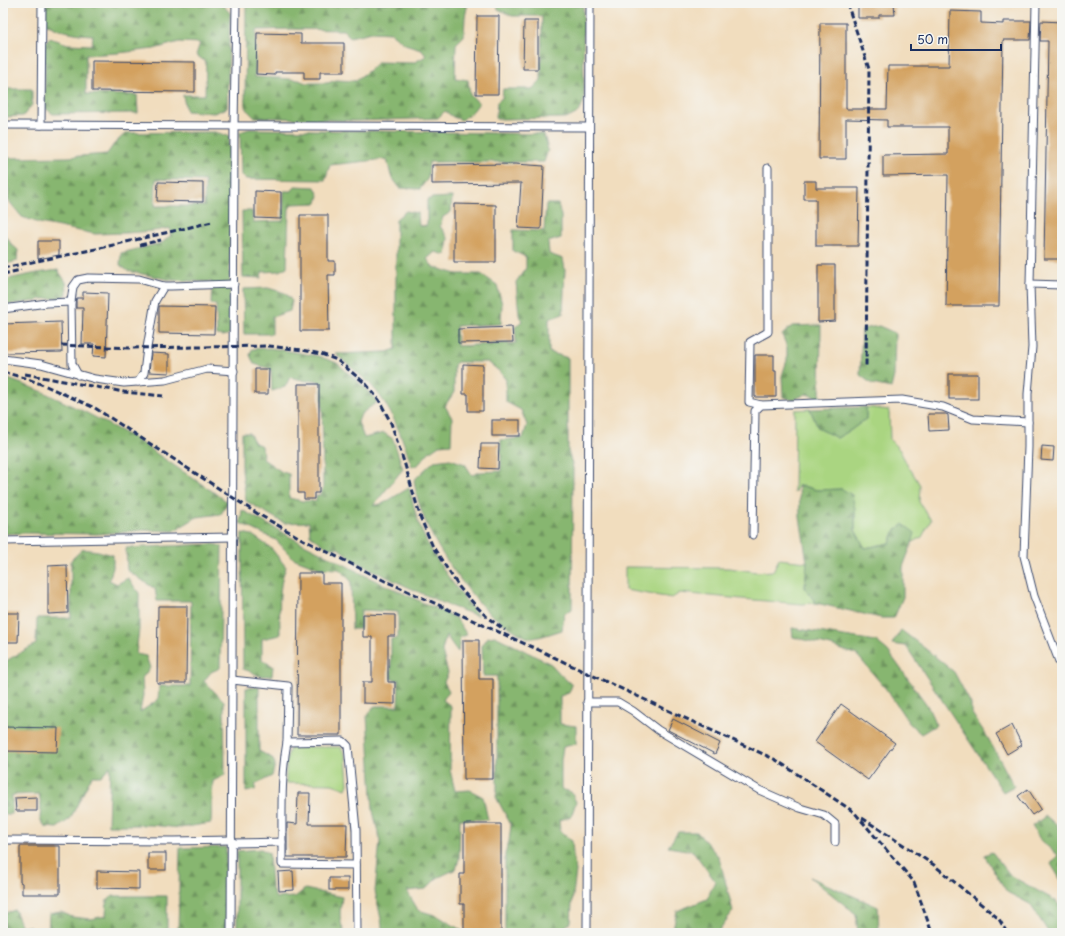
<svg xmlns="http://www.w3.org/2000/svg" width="1065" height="936" viewBox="0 0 1065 936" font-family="'Playpen Sans',sans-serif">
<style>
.green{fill:#aad581;stroke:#628270}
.forest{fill:url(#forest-firs);stroke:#517266;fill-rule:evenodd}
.building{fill:#d3a15e}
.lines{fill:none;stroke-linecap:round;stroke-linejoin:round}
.lane-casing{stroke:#3b496c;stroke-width:9}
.lane{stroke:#fff;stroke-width:7}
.rail{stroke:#1b2f5e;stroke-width:3;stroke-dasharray:6 3;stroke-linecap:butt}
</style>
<defs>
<pattern id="forest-firs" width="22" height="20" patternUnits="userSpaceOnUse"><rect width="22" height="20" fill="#87b66f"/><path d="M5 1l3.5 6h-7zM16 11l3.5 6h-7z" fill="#6e945e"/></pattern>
</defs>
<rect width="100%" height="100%" fill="#f6f6f2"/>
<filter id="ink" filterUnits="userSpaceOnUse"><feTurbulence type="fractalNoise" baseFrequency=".025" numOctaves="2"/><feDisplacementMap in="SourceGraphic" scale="8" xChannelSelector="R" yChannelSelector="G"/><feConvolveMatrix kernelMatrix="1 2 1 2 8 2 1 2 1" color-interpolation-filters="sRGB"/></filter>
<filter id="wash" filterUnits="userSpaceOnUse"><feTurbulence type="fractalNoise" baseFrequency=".012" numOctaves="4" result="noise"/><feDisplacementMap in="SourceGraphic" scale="16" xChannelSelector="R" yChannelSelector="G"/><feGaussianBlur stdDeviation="0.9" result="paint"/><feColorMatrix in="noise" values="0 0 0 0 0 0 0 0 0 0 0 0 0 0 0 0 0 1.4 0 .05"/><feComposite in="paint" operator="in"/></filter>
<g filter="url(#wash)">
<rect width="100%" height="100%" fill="#f1ddbe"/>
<g class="green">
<polygon points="866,407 889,410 890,440 899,449 906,462 920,485 919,502 931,520 922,537 912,543 914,533 894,532 890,543 865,548 855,530 855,509 842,489 817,490 799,485 794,493 795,410 810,409 818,428 837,438 851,430 866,419"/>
<polygon points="779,559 807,562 805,588 816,603 802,604 742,599 680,593 672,598 625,590 625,567 729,568 757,572 773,571"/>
<path d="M 299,747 L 341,747 L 346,757 L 348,784 L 346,789 L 332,784 L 286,783 C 286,772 285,759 290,749 Z"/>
</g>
<g class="forest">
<polygon points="46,3 221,3 230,13 227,108 214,113 186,111 183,95 205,95 206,62 196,55 200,43 179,42 154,49 118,53 86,55 86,94 137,95 138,113 53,114 45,108 45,43 50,38 68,44 92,45 93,35 80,34 59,30 46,24"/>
<path d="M 246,3 L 468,3 L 465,17 L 464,36 L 456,44 L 455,78 L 468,80 L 470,95 L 479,103 L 473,111 L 462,120 L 453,117 L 445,111 L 438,118 L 357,121 L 254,117 L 249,112 L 245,105 ZM 292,29 L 343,30 L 350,37 L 372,32 L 391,33 L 405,44 L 421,49 L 426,56 L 413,63 L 378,62 L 368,71 L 356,80 L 356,81 L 336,80 L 328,83 L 306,83 L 299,80 L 279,78 L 255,77 L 256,30 Z"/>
<path d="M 496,3 L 583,3 L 584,100 C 579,113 578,115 564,118 L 496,119 L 497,102 L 502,98 L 503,89 L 532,89 L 541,81 L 542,16 L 512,16 L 498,9 Z"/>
<polygon points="3,89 32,89 32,105 23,116 3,117"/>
<polygon points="249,129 435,132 544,134 548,150 544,162 429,162 428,178 420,189 400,188 391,176 387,159 330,165 325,180 246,179 241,175 240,132"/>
<path d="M 215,132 L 229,136 L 230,334 L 223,336 L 217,335 L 216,305 L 211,304 L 212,282 L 171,280 L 128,271 L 120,265 L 121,253 L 162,243 L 171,235 L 170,228 L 153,231 L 126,233 L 95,234 L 39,223 L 22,217 L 8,200 L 9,189 L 3,189 L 3,158 L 68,157 L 107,154 L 114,144 L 126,133 ZM 156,179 L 205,181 L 204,206 L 155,206 Z"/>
<polygon points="295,186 315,187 319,195 317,203 292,204 289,209 287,267 279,271 262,272 261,278 243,277 242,211 252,211 253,222 283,221 284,191 292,191"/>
<path d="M 452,197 L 451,212 L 443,217 L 440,226 L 448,238 L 446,255 L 435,252 L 427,259 L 433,267 L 457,274 L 481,274 L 497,285 L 502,304 L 501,324 L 456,326 L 457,346 L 516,343 L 515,327 L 522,321 L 519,315 L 516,282 L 526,268 L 526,257 L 513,251 L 513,230 L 544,231 L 546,204 L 558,204 L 561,216 L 561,238 L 548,242 L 549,254 L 563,259 L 565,269 L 563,314 L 549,319 L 549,352 L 568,358 L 568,451 L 573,468 L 572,609 L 564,614 L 562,630 C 555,632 536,639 530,638 C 521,636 513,629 506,625 C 501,622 497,619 493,616 C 480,606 470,592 460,579 C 438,550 419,517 414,480 L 434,461 L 450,459 L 465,464 L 472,475 L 480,472 L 501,471 L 501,440 L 523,438 L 527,425 L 521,410 L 506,402 L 506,380 L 499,371 L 488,362 L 457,362 L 454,365 L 454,392 L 445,406 L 452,418 L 451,444 L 439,445 L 429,452 L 419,464 L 412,467 C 402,437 391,404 368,382 C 359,373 348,365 339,357 L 336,354 L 387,352 L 396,349 L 396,219 L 406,211 L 418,213 L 419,226 L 427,225 L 427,200 L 432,198 Z"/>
<polygon points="3,237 7,237 11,244 18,250 17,261 3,265"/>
<polygon points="58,270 66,282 67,294 60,298 41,299 37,301 3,305 3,280 37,273"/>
<polygon points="268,288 285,293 292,301 290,311 272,317 272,334 244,334 243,289"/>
<polygon points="821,325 820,398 806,394 793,400 783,397 782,376 787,360 787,347 782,335 792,326"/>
<polygon points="879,326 895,333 894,376 891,388 872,384 860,375 862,329"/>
<path d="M 270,348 L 318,356 L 337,363 L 366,389 L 377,402 L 361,414 L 358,422 L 364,438 L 384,433 L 393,439 L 403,469 L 394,480 L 373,506 L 384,503 L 409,488 C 413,502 416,518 422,532 C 436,563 457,589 478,616 L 447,605 L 395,581 L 355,561 L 338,548 L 328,548 L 310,535 L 309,522 L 284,523 L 246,501 L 242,470 L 242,433 L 249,433 L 255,443 L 262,446 L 263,459 L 282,472 L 289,474 L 289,498 L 302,501 L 316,501 L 316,496 L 320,495 L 323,488 L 322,383 L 315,380 L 307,381 L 290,377 L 285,387 L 272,391 L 271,369 L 254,364 L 250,355 L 252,349 Z"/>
<polygon points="3,377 41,391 85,412 132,437 228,502 221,514 197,517 174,531 145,530 97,534 25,533 3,534"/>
<polygon points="866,407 866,419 851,430 837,438 818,428 810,409"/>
<polygon points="799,485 817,490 842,489 852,495 855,509 855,530 865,548 890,543 894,532 903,524 915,533 912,543 903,567 903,597 894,618 881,618 816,603 805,588 807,562 800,517"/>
<polygon points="242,510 294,539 326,555 368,577 456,618 467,635 460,637 458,652 452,644 446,635 442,651 448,673 444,682 449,691 443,700 451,706 450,770 455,791 470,790 483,797 488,820 460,819 459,859 456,869 437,878 426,889 407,891 418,910 438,916 461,930 461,933 383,933 381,919 375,891 380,841 373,811 367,716 375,706 398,706 399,680 391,679 391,639 398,638 398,612 361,610 360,629 352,629 351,581 339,569 319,568 293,558 276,540 240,523"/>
<path d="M 242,533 L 252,535 L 271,548 L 286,567 C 277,588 280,612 280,635 L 262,639 L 262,660 L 273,666 L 272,676 L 259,676 L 252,672 L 243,669 Z"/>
<polygon points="212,544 222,546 220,668 211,672 204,681 224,701 225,775 213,781 211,823 180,828 151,825 108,825 110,766 101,776 92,776 70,819 57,828 45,827 40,819 41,805 39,794 12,795 12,814 3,814 3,663 11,658 36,644 37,618 71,618 71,560 83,549 98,551 113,555 113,568 109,580 117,584 128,578 139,593 139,629 136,654 146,656 150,668 142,678 143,695 140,712 158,700 159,686 190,686 191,601 157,601 155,589 127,570 126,548"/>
<polygon points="792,628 876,641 888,651 927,705 936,725 921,734 909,723 886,689 857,655 831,646 793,637"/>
<polygon points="901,630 927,650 954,672 971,704 971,712 988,738 1014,786 1003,792 906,646 892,644"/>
<polygon points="495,636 551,664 561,675 572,685 569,693 560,696 560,724 576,726 576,744 563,747 561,760 561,789 571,792 576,802 571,817 559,820 560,831 572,841 573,855 576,871 572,903 571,922 561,930 561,933 505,933 505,854 509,841 511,825 496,797 497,789 497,676 483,676 482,646 488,637"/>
<polygon points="259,687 259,751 272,758 275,764 272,776 256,784 255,790 246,792 246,688"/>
<polygon points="1046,816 1062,830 1062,882 1051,864 1058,855 1041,841 1032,826"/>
<polygon points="678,832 697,832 719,857 733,911 717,933 672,933 677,911 707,899 715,881 693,851 668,847"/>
<polygon points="226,847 226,933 178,933 180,848"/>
<path d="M 261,849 L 269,853 L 271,887 L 276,898 L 295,897 L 305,889 L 342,897 C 340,911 338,920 345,933 L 237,933 L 237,851 Z"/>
<polygon points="992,852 1011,876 1056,901 1062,909 1062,933 1049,933 1030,904 1007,892 984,855"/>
<polygon points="810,877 878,907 879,933 858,933 856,914"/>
<polygon points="112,896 167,896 167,933 48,933 49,914 61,912 72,917 90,919 106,916 107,900"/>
<polygon points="15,910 22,927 30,926 30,933 3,933 3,914"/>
</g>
<g id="blocks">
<g class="building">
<polygon points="858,3 894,3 895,15 879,15 879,18 858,18"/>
<polygon points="950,11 981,12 981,23 1004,24 1004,21 1031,21 1030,40 1003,40 999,306 946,306 948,175 883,176 883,155 948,154 948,127 887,127 887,120 846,119 846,159 819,159 820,23 846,23 846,109 887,109 888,66 949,66"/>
<polygon points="477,16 499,16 498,94 476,94"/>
<polygon points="524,21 538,21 538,69 523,69"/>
<polygon points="1041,21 1062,22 1062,259 1044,259 1048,41 1040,41"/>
<polygon points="257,33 301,34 301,43 344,43 344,72 320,72 320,79 304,79 304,72 275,72 275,75 256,74"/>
<polygon points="92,61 195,62 195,92 92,91"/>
<polygon points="515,164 544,166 541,229 518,228 521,183 432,184 432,165"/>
<polygon points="804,181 816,181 816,188 859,188 858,246 816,246 816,199 804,199"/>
<polygon points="158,182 203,183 203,202 157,201"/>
<polygon points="255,191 281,192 281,219 255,218"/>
<polygon points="454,204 496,205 496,262 454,262"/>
<polygon points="300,215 328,215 328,261 335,261 335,275 328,275 329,331 300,331"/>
<polygon points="38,241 59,241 59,255 38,259"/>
<polygon points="818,265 835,265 835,321 818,322"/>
<polygon points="83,292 108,293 106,357 93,356 94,344 82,344 83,308 76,308 76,300 77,298 83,298"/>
<polygon points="159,306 215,307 214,334 159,333"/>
<polygon points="61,322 62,352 3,353 3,324"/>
<polygon points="512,327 513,342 458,343 458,329"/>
<polygon points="151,353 169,354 169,373 149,372"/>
<polygon points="755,355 774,355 774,371 776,371 776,397 755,397"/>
<polygon points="463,364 483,365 483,411 468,411 468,394 463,394"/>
<polygon points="255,369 269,369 268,394 255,394"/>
<rect x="949" y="374" width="29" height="25"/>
<polygon points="298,384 319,384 319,493 314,493 314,499 304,499 304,493 298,493"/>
<polygon points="928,414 946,414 948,415 949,430 929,431"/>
<rect x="492" y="420" width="28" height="16"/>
<polygon points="481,444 499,444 498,469 480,468"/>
<polygon points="1042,446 1054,447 1053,461 1041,460"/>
<polygon points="67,565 68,613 48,614 48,566"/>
<polygon points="298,573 322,573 322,583 341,583 341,735 297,735"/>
<polygon points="158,606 187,606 186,683 157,683"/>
<polygon points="3,613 19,613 18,642 3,642"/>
<polygon points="363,614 395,615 395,636 388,636 388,682 395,682 395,704 363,703 363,682 372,682 372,637 363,637"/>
<polygon points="463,640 479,640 479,679 493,679 493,779 464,779"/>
<polygon points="841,704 895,743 868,780 815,742"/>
<polygon points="673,719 720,743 715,754 668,730"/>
<polygon points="1012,725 1022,745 1007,754 996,734"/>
<polygon points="3,727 58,728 57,752 3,751"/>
<polygon points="1028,789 1041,809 1032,815 1018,796"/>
<polygon points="298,793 310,793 309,824 347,824 346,857 287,857 287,823 297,824"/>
<polygon points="37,797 37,811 16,811 15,798"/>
<polygon points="464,824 501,824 501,933 464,933 464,904 460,904 460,874 464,874"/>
<polygon points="20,846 60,846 60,894 22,894 22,883 20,882"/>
<rect x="148" y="853" width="18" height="17"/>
<polygon points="97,871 139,872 139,889 97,888"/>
<polygon points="293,871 294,890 279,891 278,872"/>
<rect x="329" y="878" width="19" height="12"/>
</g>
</g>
</g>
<g filter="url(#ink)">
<use href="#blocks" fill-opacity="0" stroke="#3b496c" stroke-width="1"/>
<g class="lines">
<defs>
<g id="lane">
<polyline points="1036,3 1030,284 1032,347 1028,394 1028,447 1024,556 1034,596 1062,669"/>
<polyline points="3,125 589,127"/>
<polyline points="41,125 42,3"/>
<polyline points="1030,284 1062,285"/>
<polyline points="3,309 47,303 71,302"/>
<polyline points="3,359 41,364 95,379 124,383 165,380 207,369 234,371"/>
<polyline points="78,375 72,364 71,302 73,287 78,280 88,278 139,279 164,286 171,286 234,284"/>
<polyline points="138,382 144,373 147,348 155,301 164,286"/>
<polyline points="761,405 749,402 750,342 768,332 768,168"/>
<polyline points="753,535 755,411 761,405 902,400 943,407 973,419 1028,422"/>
<polyline points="3,541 233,537"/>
<polyline points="232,680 288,686 287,742 343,741 348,746 356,830 357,933"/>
<polyline points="587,702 618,702 633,711 658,730 759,790 800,808 824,815 835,824 835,842"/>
<polyline points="3,840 173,841 232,840"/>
<polyline points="282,842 282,864 356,865"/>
<path d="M 232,843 L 282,842 C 282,809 281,775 287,742"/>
<polyline points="231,933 234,126 236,3"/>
<polyline points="587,933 590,3"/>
</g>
</defs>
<use href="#lane" class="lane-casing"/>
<use href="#lane" class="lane"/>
<g class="rail">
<polyline points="847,3 869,69 866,366"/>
<polyline points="140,245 161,240"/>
<polyline points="3,268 96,249 212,222"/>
<polyline points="3,274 21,270"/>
<polyline points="61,345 130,348 269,346 302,350 321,354 337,360 366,384 379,400 391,423 405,465 421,519 433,547 459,587 475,605 488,618 505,630"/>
<polyline points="3,372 28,379 46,386 95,408 258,514 302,539 383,580 541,651 587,673 776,760 854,812 914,882 932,933"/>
<polyline points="25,374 124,392 163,396"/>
<polyline points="862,818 934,865 999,919 1007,933"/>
</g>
</g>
</g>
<rect width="1065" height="936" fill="none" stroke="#f6f6f2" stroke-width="16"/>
<path d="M911 44v6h90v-6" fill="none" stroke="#1b2f5e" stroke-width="2"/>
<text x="917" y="44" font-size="12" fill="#1b2f5e" stroke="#f6f6f2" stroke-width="3" paint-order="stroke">50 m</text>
</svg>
